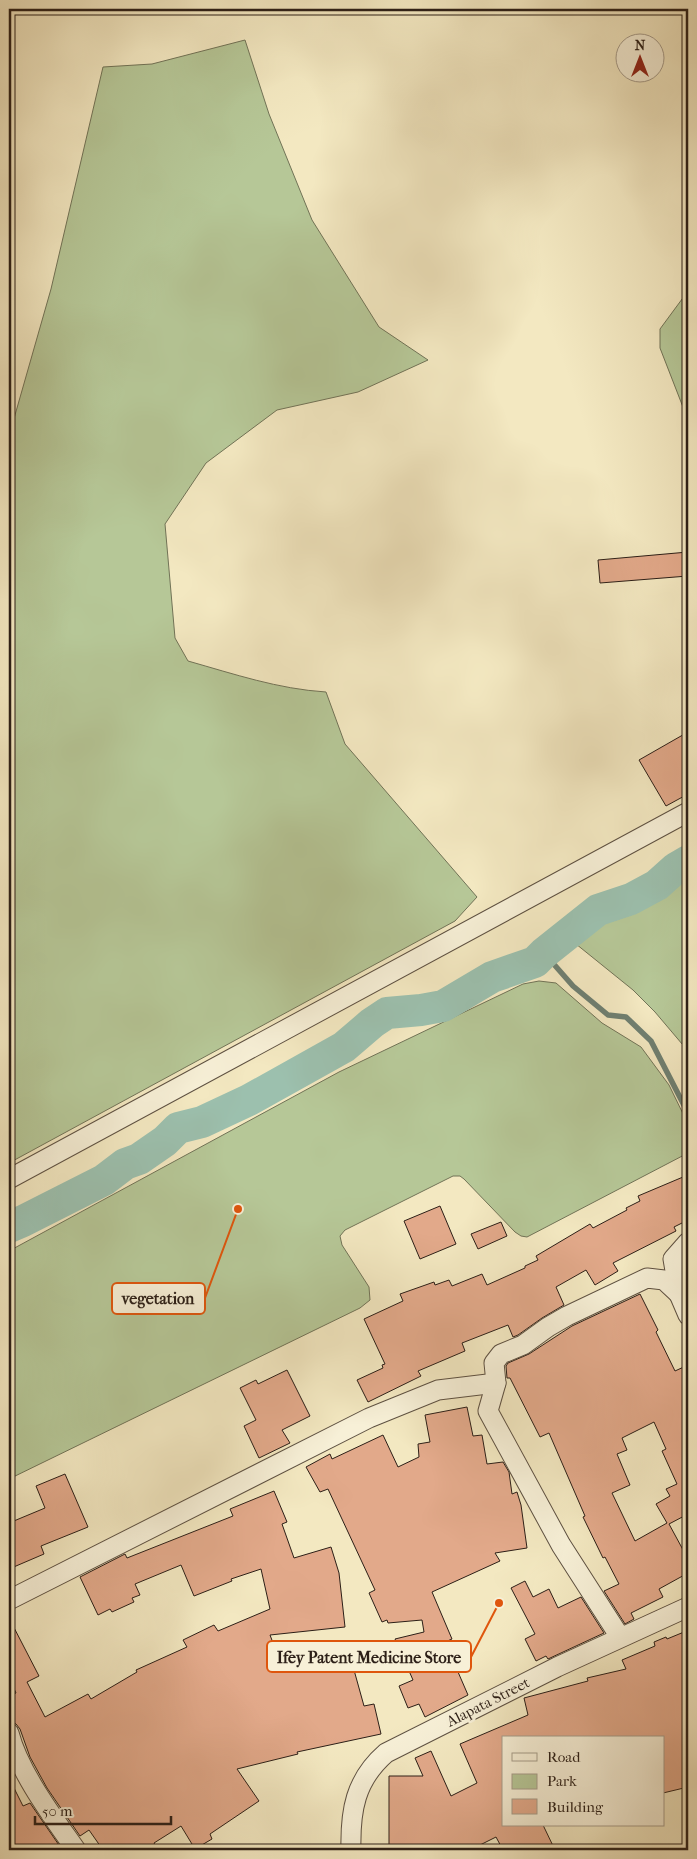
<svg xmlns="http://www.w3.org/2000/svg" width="697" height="1859" viewBox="0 0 697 1859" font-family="'IM FELL French Canon',serif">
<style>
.green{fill:#b6c797;stroke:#717357}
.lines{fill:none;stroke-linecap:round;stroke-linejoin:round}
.stream{stroke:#6f8072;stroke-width:5.5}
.river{stroke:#9cc0ae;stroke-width:32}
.building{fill:#e2a98a;stroke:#2c1f17;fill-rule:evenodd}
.minor-casing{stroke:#5e5142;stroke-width:21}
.minor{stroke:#f7f0d7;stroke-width:19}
.labels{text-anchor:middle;stroke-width:5;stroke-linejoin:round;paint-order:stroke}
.street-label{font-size:15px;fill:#2c1f17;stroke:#f7f0d7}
.leader{fill:none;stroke:#df560d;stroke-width:2}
.callout-dot{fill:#df560d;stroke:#f7f0d7;stroke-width:2}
.callout{fill:#f7f0d7;stroke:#df560d;stroke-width:2}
.callout-label{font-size:16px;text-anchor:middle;font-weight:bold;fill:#2c1f17}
</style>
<rect width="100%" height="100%" fill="#f3e8c1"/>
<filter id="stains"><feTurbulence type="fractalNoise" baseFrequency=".004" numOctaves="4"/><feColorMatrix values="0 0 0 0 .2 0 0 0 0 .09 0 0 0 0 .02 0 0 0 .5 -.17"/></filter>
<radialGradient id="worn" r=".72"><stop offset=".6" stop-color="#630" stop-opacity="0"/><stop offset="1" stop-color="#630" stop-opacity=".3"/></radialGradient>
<g class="green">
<path d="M 245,40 L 269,114 L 312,220 L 379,327 L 428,360 L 358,392 L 277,410 L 206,463 L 165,524 L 175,638 L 188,661 C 234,674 278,689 326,692 L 345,744 L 477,897 L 455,921 L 9,1163 L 9,436 L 51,289 L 103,67 L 152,64 Z"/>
<polygon points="688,291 688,420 660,348 660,329"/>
<polygon points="688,869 688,1051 655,1012 633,990 576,944 612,906"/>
<polygon points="539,981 556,983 602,1023 641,1047 669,1085 688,1124 688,1153 527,1237 521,1236 515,1232 464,1179 460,1176 453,1176 345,1230 340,1236 342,1245 369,1287 370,1300 360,1308 9,1479 9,1251 339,1072 523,984"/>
</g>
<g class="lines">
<polyline class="stream" points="544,953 573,986 608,1015 626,1017 651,1041 688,1113"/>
<polyline class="river" points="9,1227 23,1221 104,1180 125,1164 139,1159 165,1141 178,1128 202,1122 249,1100 344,1047 372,1023 387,1013 421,1010 443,1006 492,977 535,962 544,953 598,910 631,899 657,885 676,868 688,861"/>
</g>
<g class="building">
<polygon points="688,552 688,576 600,583 598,560"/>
<polygon points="688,732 688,794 666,806 639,760"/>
<polygon points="683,1177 688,1188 688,1220 674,1227 676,1231 613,1263 618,1271 595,1285 586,1270 556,1287 564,1305 542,1318 518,1335 513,1337 508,1325 462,1343 465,1351 418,1371 421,1376 368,1402 357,1380 383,1368 382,1365 385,1364 364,1319 403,1301 400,1294 434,1282 435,1285 449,1280 452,1286 482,1274 487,1285 525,1268 525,1266 538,1260 536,1256 590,1224 593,1228 627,1210 626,1208 640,1201 638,1196"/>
<polygon points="440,1206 456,1244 420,1259 404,1221"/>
<polygon points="501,1222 507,1236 478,1249 471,1234"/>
<path d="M 640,1294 L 658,1330 L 656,1332 L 675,1371 L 688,1365 L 688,1514 L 669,1524 L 688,1559 L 688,1573 L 659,1589 L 663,1597 L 631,1613 L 634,1619 L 625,1624 L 604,1591 L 619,1584 L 605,1557 L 603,1558 L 583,1517 L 585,1516 L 549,1433 L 540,1437 L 510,1378 L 507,1378 L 506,1366 L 508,1363 L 529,1354 L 572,1326 ZM 654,1422 L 666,1449 L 662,1451 L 677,1484 L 666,1489 L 670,1496 L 656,1504 L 667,1523 L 635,1541 L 612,1493 L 630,1485 L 617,1454 L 627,1450 L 622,1438 Z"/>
<polygon points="287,1370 310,1416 282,1430 290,1443 259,1458 244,1426 256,1420 240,1388 256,1380 258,1384"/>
<polygon points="467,1407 473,1436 482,1435 487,1464 503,1462 509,1472 512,1494 517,1492 521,1505 527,1548 495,1553 500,1561 432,1592 452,1639 445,1642 468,1695 425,1717 419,1704 408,1708 399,1686 413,1680 395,1639 424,1632 422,1620 388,1623 387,1620 382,1622 369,1593 375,1590 328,1489 320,1492 306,1467 330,1454 332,1459 383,1435 398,1467 419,1457 418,1444 430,1442 425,1415"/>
<polygon points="65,1474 88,1527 41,1546 44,1554 9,1569 9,1523 45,1508 36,1486"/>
<polygon points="274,1491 287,1522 282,1524 294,1558 331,1547 339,1573 345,1627 270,1635 283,1669 349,1652 364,1706 374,1704 381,1734 297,1752 298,1754 237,1769 259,1801 210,1834 212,1839 195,1849 181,1826 154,1843 158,1850 103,1850 89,1830 80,1836 47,1788 30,1757 20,1729 16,1724 11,1722 9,1717 9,1696 16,1693 9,1678 9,1618 39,1676 27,1682 45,1717 88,1694 91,1699 137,1672 136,1670 187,1647 183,1640 214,1625 218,1631 270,1609 261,1569 231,1579 232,1581 194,1596 181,1565 135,1584 140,1595 132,1598 134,1602 112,1612 110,1609 98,1615 80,1577 125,1554 127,1558 233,1516 230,1509"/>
<polygon points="525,1581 533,1597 549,1589 558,1608 581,1597 604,1633 548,1659 546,1656 536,1661 525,1639 535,1634 511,1588"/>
<polygon points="684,1632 688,1642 688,1787 663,1793 663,1738 503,1738 503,1825 543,1825 555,1850 503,1850 496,1837 470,1850 467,1850 464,1845 389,1845 389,1776 423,1776 415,1758 431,1751 451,1796 477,1783 460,1744 528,1715 524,1698 588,1681 587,1678 626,1669 622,1660 655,1646 654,1642 666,1637 667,1639"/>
<polygon points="9,1778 23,1806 30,1803 61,1848 57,1850 9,1850"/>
</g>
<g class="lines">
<defs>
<g id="minor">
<polyline points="9,1179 688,812"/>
<polyline points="688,1242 673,1259 679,1294 688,1315"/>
<polyline points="9,1600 369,1418 438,1390 496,1383"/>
<polyline points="620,1637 561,1545 488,1411 496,1383 494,1363 501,1354 523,1345 548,1327 567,1316 647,1278 664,1280 679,1294"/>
<path d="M 9,1733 C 19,1772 53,1817 76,1850"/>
<path d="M 351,1850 C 350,1811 355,1780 386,1753 L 557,1667 L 688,1607"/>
</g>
</defs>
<use href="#minor" class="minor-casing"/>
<use href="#minor" class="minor"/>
</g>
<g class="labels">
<g class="street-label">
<text transform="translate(488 1702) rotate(-27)" y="5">Alapata Street</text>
</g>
</g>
<path class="leader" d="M238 1209L205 1298M499 1603L471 1657"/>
<g class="callout-dot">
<circle cx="238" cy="1209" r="5"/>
<circle cx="499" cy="1603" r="5"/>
</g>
<g class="callout">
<rect x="112" y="1283" width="93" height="31" rx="5"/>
<rect x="267" y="1641" width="204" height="31" rx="5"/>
</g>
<g class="callout-label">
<text x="158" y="1304">vegetation</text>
<text x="369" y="1663">Ifey Patent Medicine Store</text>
</g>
<rect width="697" height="1859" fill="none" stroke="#f3e8c1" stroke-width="30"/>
<rect x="10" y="10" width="677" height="1839" fill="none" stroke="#2c1f17" stroke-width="2.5"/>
<rect x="15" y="15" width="667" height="1829" fill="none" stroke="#2c1f17"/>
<rect x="502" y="1736" width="162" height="90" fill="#f7f0d7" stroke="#a69c8a"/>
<rect x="512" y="1753" width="25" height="8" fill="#f7f0d7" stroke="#a69c8a"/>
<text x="547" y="1762" font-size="15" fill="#2c1f17">Road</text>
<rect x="512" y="1774" width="25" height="15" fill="#b6c797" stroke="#a69c8a"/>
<text x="547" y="1786" font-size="15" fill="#2c1f17">Park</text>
<rect x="512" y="1799" width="25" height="15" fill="#e2a98a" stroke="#a69c8a"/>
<text x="547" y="1812" font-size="15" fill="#2c1f17">Building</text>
<g transform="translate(640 58)"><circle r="24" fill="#f7f0d7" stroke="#a69c8a"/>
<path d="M0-4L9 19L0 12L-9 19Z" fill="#8f2418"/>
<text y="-8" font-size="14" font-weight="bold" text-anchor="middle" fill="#2c1f17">N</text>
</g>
<path d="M35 1816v8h136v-8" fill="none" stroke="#2c1f17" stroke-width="2.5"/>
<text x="42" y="1816" font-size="15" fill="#2c1f17" stroke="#f7f0d7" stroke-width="4" paint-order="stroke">50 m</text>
<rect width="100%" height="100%" filter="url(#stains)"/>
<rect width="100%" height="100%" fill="url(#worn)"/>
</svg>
